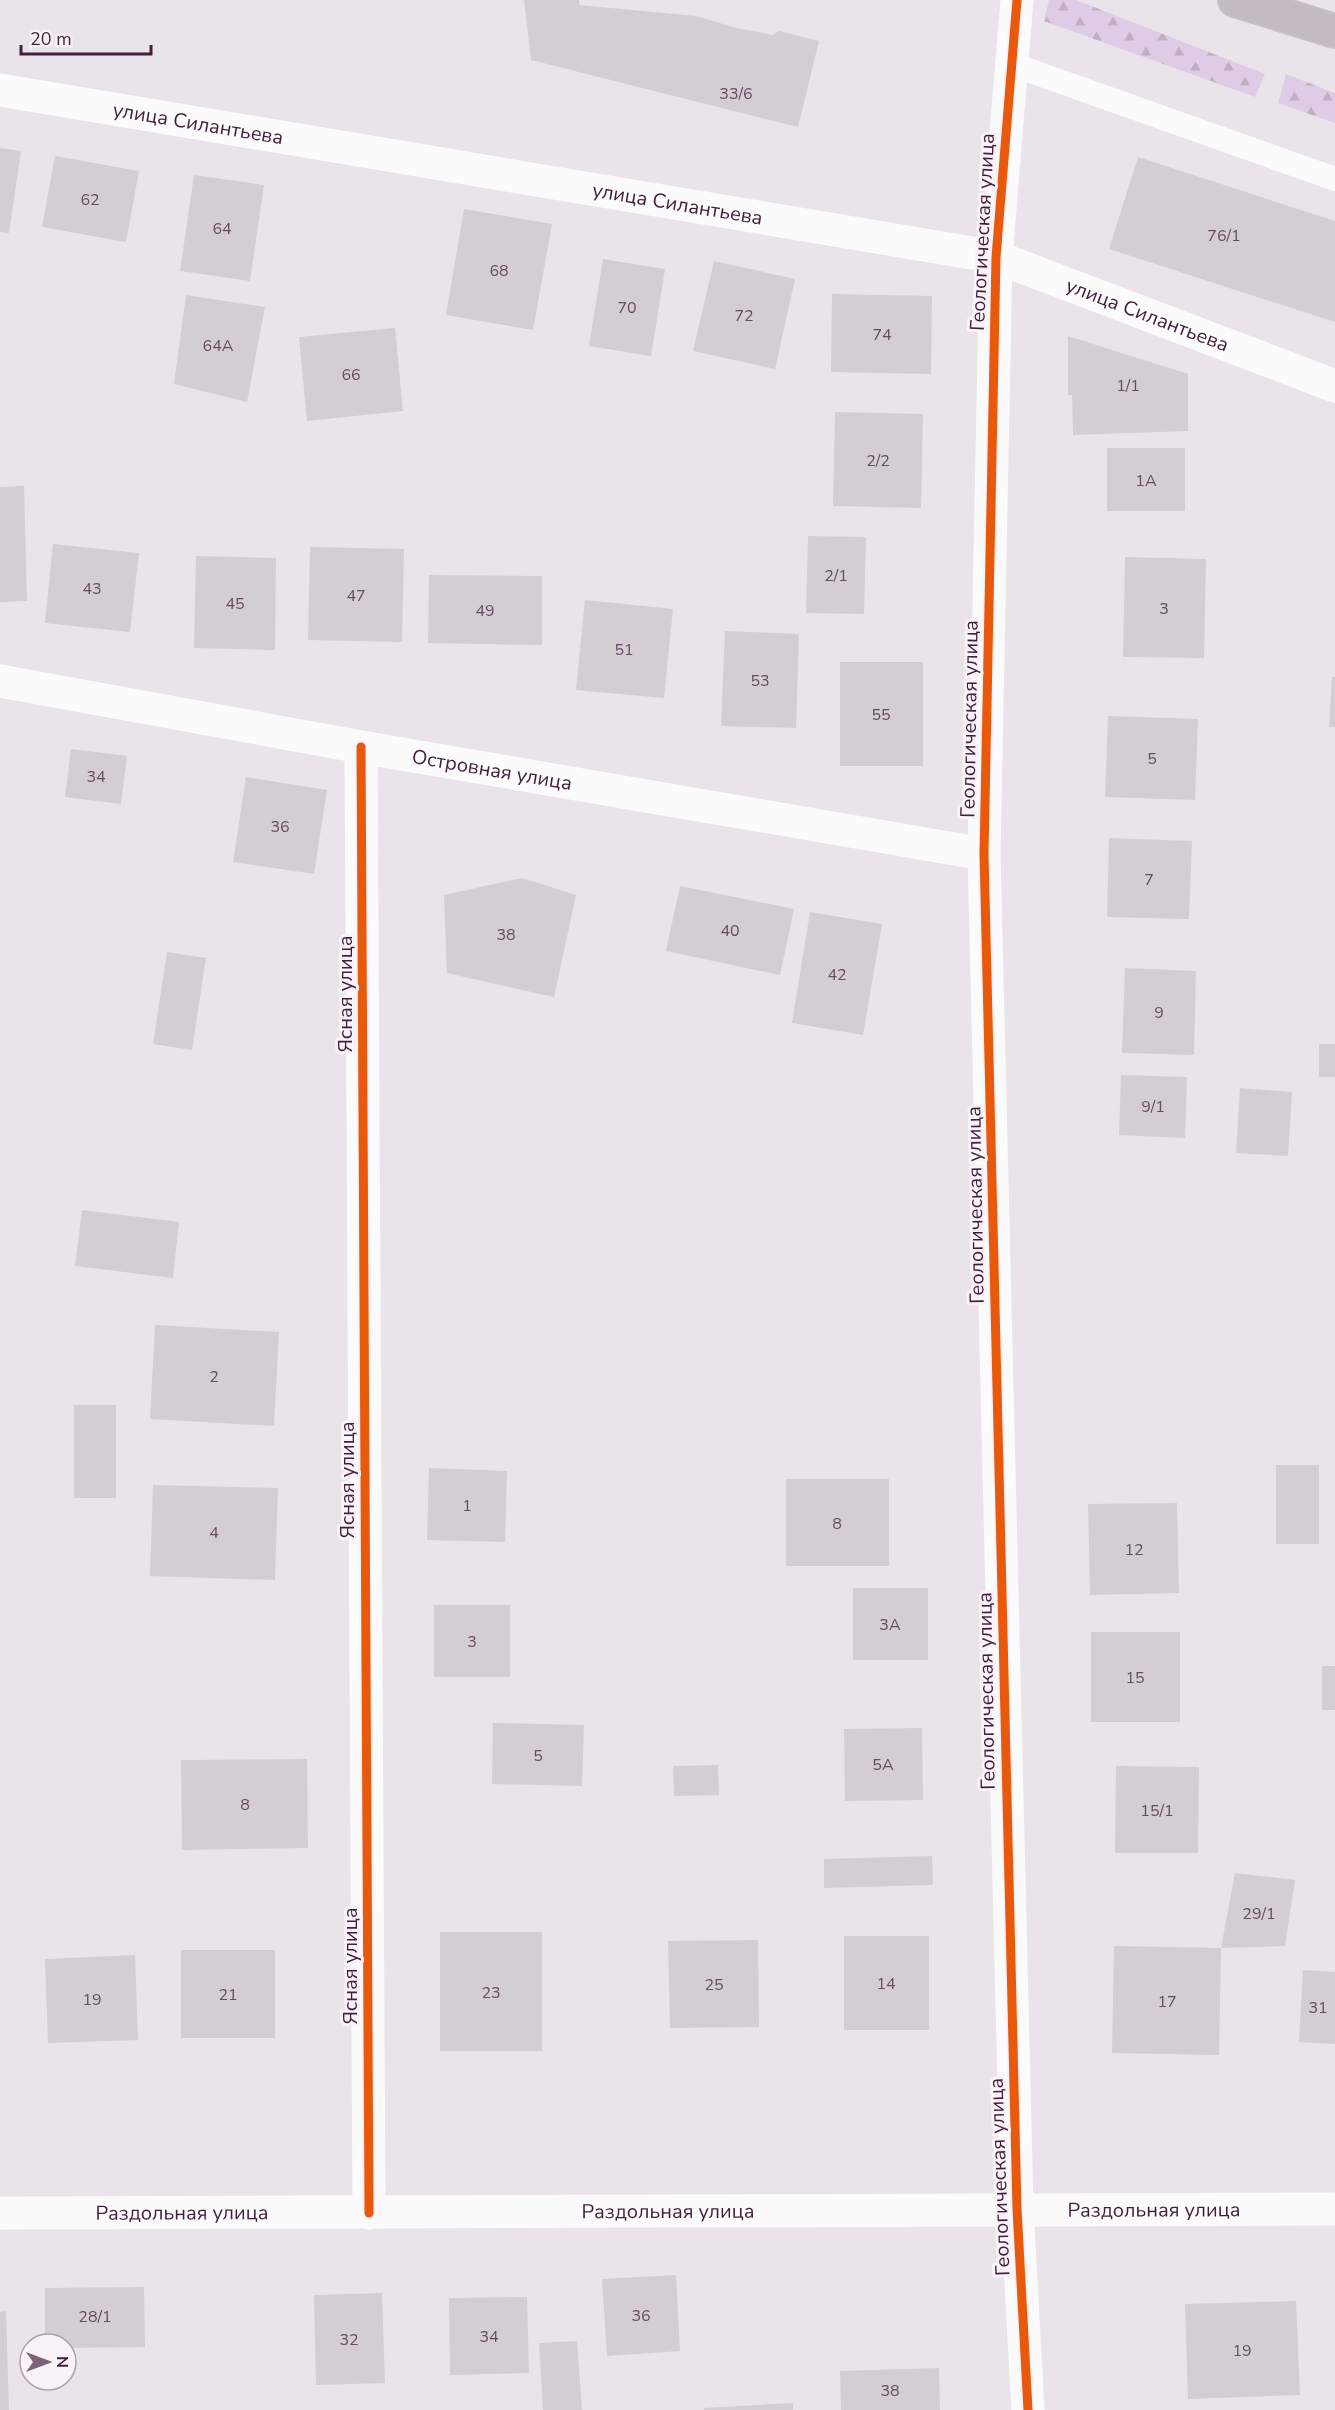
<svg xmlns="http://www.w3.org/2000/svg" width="1335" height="2410" viewBox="0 0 1335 2410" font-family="'Nunito Sans',sans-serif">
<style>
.forest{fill:url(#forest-firs)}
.building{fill:#d4cdd4}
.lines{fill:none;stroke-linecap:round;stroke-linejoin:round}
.highway-casing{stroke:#cac0c9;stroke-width:36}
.lane{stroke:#fcfbfc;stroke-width:24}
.street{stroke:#fcfbfc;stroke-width:33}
.highway{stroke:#c4bac1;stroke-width:33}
.cycleway-casing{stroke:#f9f2f9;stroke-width:13}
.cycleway{stroke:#e8590c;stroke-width:9}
.labels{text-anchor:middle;stroke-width:6;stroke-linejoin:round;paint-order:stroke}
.number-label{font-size:16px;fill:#664c62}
.street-label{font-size:20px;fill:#401f3b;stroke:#f9f2f9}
</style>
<defs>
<pattern id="forest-firs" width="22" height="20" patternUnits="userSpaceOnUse" patternTransform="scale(1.5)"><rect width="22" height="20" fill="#decbe5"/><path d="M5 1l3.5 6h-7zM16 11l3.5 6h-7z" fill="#c0aec5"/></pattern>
</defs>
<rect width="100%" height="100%" fill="#eae4ea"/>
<g class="forest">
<polygon points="1049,0 1076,0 1265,74 1255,97 1044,21"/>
<polygon points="1286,74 1335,93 1335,123 1278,103"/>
</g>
<g class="building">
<polygon points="524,0 579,0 579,5 696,16 736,28 773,35 779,31 819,41 798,127 531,60"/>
<polygon points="0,148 21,151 9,233 0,232"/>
<polygon points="55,156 139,171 126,242 42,227"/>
<polygon points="1138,157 1335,221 1335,322 1109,249"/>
<polygon points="194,175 264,185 250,281 180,271"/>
<polygon points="464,209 552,224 533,330 446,315"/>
<polygon points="603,259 665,269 651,356 589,346"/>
<polygon points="714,261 795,279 775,369 693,351"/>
<polygon points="832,294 932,296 931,374 831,372"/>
<polygon points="186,295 265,307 247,402 174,384"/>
<polygon points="395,328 403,411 307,421 299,337"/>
<polygon points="1068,336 1188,374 1188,431 1073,435 1072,395 1068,395"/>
<polygon points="835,412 923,414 921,508 833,506"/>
<rect x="1107" y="448" width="78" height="63"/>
<polygon points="24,486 27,601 0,602 0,487"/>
<polygon points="808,536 866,537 864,614 806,613"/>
<polygon points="53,544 139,553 130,632 45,623"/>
<polygon points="310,547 404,549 402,642 308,640"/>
<polygon points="196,556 276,558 275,650 194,648"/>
<polygon points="1125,557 1206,559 1204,658 1123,657"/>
<polygon points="429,575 542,576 542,645 428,643"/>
<polygon points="585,600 673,609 664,698 576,690"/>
<polygon points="725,631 799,634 796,728 721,726"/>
<rect x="840" y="662" width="83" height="104"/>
<polygon points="1332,677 1335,677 1335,727 1329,727"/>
<polygon points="1108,716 1198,719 1195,800 1105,797"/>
<polygon points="71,749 127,756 121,804 65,797"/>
<polygon points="246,777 327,790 314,874 233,862"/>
<polygon points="1109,838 1192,841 1189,919 1107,917"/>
<polygon points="522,878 576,895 554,997 447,973 444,895"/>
<polygon points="680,886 794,909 780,975 666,951"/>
<polygon points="810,912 882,924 863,1035 792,1023"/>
<polygon points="167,952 206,958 192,1050 153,1044"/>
<polygon points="1125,968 1196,971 1194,1055 1122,1053"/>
<rect x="1319" y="1044" width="16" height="33"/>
<polygon points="1121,1075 1187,1077 1185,1138 1119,1135"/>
<polygon points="1240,1088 1292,1092 1288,1156 1236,1153"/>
<polygon points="82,1210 179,1222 173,1278 75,1266"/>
<polygon points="155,1325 279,1332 274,1426 150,1419"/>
<rect x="74" y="1405" width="42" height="93"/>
<rect x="1276" y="1465" width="43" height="79"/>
<polygon points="429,1468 507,1471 505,1542 427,1540"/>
<rect x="786" y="1479" width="103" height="87"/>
<polygon points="153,1485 278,1488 275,1580 150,1576"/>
<polygon points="1177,1503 1179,1593 1090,1595 1088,1504"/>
<rect x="853" y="1588" width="75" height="72"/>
<rect x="434" y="1605" width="76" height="72"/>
<rect x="1091" y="1632" width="89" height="90"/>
<rect x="1322" y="1666" width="13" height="44"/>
<polygon points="493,1723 584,1725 582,1786 492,1784"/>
<polygon points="922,1728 923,1800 845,1801 844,1729"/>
<polygon points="307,1759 308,1848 182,1850 181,1760"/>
<polygon points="718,1765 719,1795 674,1796 673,1766"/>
<polygon points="1116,1766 1199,1767 1198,1853 1115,1853"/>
<polygon points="932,1856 933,1885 824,1888 824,1859"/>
<polygon points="1235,1873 1295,1880 1285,1946 1221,1948"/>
<rect x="440" y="1932" width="102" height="119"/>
<rect x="844" y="1936" width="85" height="94"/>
<polygon points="758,1940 759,2027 670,2028 668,1941"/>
<polygon points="1114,1946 1221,1948 1219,2055 1112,2053"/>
<rect x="181" y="1950" width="94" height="88"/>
<polygon points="135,1955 138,2040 48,2043 45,1959"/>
<polygon points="1303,1970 1335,1972 1335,2044 1299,2042"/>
<polygon points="676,2275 680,2351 607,2356 602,2279"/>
<polygon points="144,2287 145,2347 66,2348 66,2344 45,2344 45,2288"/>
<polygon points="382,2293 385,2383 316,2385 314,2295"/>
<polygon points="527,2297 529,2373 450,2375 449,2298"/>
<polygon points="1296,2301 1300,2395 1188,2399 1185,2304"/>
<polygon points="6,2311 9,2410 0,2410 0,2312"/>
<polygon points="577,2341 582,2410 543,2410 539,2343"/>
<polygon points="939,2368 940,2410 841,2410 840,2371"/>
<polygon points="793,2403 793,2410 704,2410 704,2408"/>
</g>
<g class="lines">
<defs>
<polyline id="highway" points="1235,0 1335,31"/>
</defs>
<use href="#highway" class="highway-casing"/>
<polyline class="lane" points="1011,64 1335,179"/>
<g class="street">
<polyline points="1017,0 996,257 984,854 1017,2209 1028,2410"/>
<path id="s1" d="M 0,90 L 996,257 L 1335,386"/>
<path id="s2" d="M 0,681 L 361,747 L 984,854"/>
<polyline points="361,747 369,2213"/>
<path id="s3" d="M 0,2213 L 1335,2209"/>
</g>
<use href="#highway" class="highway"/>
<defs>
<g id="cycleway">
<polyline points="1017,0 996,257 984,854 1017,2209 1028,2410"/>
<polyline points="361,747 369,2213"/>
</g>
</defs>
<use href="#cycleway" class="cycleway-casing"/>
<use href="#cycleway" class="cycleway"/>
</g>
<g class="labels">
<g class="number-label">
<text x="736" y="99">33/6</text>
<text x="90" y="205">62</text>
<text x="222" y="234">64</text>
<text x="1224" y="241">76/1</text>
<text x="499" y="276">68</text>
<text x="627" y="313">70</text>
<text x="744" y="321">72</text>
<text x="882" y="340">74</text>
<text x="218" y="351">64А</text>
<text x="351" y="380">66</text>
<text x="1128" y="391">1/1</text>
<text x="878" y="466">2/2</text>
<text x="1146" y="486">1А</text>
<text x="836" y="581">2/1</text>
<text x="92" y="594">43</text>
<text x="356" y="601">47</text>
<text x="235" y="609">45</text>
<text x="1164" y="614">3</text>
<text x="485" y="616">49</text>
<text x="624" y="655">51</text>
<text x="760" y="686">53</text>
<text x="881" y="720">55</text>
<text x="1152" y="764">5</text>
<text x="96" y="782">34</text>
<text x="280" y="832">36</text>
<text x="1149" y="885">7</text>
<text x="730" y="936">40</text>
<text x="506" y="940">38</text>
<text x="837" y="980">42</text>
<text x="1159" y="1018">9</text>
<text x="1153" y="1112">9/1</text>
<text x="214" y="1382">2</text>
<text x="467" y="1511">1</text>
<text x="837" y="1529">8</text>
<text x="214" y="1538">4</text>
<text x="1134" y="1555">12</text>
<text x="890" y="1630">3А</text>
<text x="472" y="1647">3</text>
<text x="1135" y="1683">15</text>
<text x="538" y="1761">5</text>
<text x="883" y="1770">5А</text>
<text x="245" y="1810">8</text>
<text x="1157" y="1816">15/1</text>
<text x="1259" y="1919">29/1</text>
<text x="886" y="1989">14</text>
<text x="714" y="1990">25</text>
<text x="491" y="1998">23</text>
<text x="228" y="2000">21</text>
<text x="92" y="2005">19</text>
<text x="1167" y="2007">17</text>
<text x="1318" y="2013">31</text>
<text x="641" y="2321">36</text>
<text x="95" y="2322">28/1</text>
<text x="489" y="2342">34</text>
<text x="349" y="2345">32</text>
<text x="1242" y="2356">19</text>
<text x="890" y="2396">38</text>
</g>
<g class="street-label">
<text dy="7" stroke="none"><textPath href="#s1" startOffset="201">улица Силантьева</textPath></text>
<text dy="7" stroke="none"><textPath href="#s1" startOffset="687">улица Силантьева</textPath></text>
<text transform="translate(982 232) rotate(-87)" y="7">Геологическая улица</text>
<text dy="7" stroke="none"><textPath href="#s1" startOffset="1172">улица Силантьева</textPath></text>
<text transform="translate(969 719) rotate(-89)" y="7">Геологическая улица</text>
<text dy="7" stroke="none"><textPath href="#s2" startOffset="500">Островная улица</textPath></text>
<text transform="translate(345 994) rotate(-90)" y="7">Ясная улица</text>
<text transform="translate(975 1205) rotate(-91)" y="7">Геологическая улица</text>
<text transform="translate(347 1480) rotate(-90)" y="7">Ясная улица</text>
<text transform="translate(986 1691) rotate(-91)" y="7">Геологическая улица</text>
<text transform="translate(350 1966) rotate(-90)" y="7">Ясная улица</text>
<text transform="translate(999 2177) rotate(-92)" y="7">Геологическая улица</text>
<text dy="7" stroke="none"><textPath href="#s3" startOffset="1154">Раздольная улица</textPath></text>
<text dy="7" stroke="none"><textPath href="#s3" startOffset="668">Раздольная улица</textPath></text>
<text dy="7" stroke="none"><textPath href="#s3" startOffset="182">Раздольная улица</textPath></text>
</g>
</g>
<g transform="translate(48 2362) rotate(90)"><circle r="28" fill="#f9f2f9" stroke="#af9ead" stroke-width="1.5"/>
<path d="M0-4.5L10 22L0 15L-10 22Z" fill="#7c6478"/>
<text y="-9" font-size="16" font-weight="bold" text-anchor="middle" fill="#401f3b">N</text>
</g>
<path d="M21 45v9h130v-9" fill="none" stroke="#401f3b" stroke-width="3"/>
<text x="30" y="45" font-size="18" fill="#401f3b" stroke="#f9f2f9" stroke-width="4.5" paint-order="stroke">20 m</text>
</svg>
